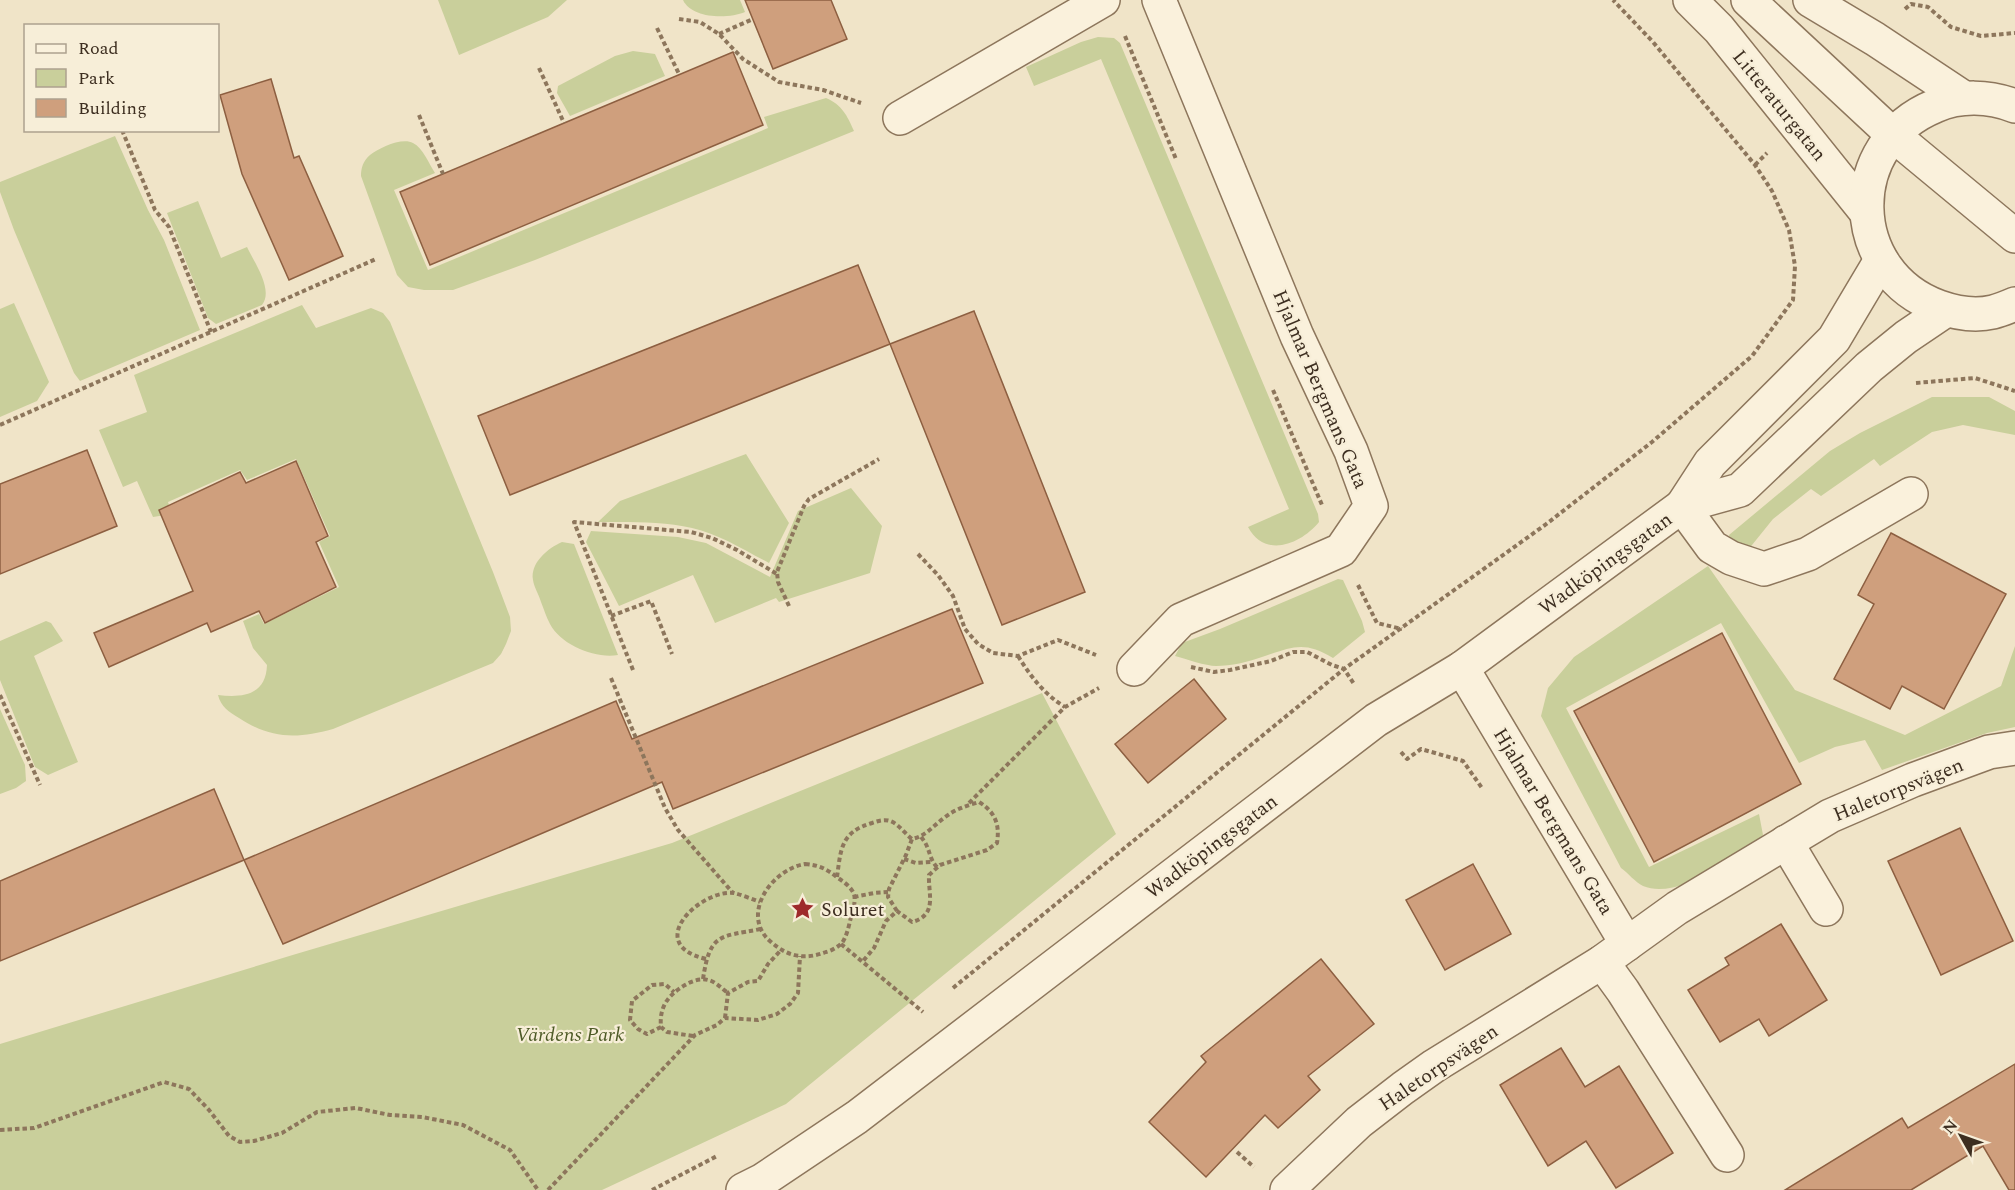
<svg xmlns="http://www.w3.org/2000/svg" width="2015" height="1190" viewBox="0 0 2015 1190" font-family="Spectral,serif">
<style>
.green{fill:#c9cf9b}
.building{fill:#cf9f7d;stroke:#8d5f41;stroke-width:1.5}
.lines{fill:none;stroke-linecap:round;stroke-linejoin:round}
.minor-casing{stroke:#8d765c;stroke-width:36}
.path{stroke:#8d765c;stroke-width:4;stroke-dasharray:4.5 3;stroke-linecap:butt}
.minor{stroke:#faf1dc;stroke-width:33}
.labels{text-anchor:middle;stroke-width:4.5;stroke-linejoin:round;paint-order:stroke}
.street-label{font-size:20px;fill:#3d2e20;stroke:#f7eed8}
.poi-label{font-size:20px;fill:#3d2e20;stroke:#f7eed8;text-anchor:start}
.park-label{font-size:20px;font-style:italic;fill:#4d5a26;stroke:#f7eed8}
</style>
<rect width="100%" height="100%" fill="#f0e4c8"/>
<g class="green">
<polygon points="438,0 567,0 548,17 459,55"/>
<path d="M 683,0 L 740,0 L 745,12 C 728,19 692,19 683,0 Z"/>
<path d="M 1098,37 L 1114,38 L 1120,43 L 1318,514 L 1319,522 C 1301,544 1265,559 1248,527 L 1289,509 L 1101,59 L 1034,86 L 1026,67 L 1081,42 Z"/>
<polygon points="633,51 655,54 665,76 570,116 557,93 558,86 615,56"/>
<path d="M 826,98 C 842,105 847,115 854,131 L 535,260 L 453,290 L 424,290 L 408,287 L 397,275 L 361,176 C 361,168 363,161 370,155 C 379,148 402,137 413,143 C 423,148 429,164 435,173 L 394,190 L 428,270 L 768,128 L 764,117 Z"/>
<polygon points="115,136 148,210 164,240 200,330 80,381 74,373 14,230 0,192 0,182"/>
<path d="M 198,201 L 221,258 L 247,247 C 254,262 274,290 262,305 L 216,324 L 208,318 L 167,213 Z"/>
<polygon points="14,303 49,382 37,401 0,417 0,309"/>
<path d="M 302,305 L 316,328 L 371,308 L 383,313 L 390,322 L 493,572 L 510,617 L 511,631 L 506,644 L 501,654 L 493,663 L 333,729 C 297,739 271,739 239,718 C 229,712 221,707 218,695 C 243,698 266,695 267,665 L 253,648 L 243,621 L 259,614 L 264,624 L 339,587 L 319,542 L 330,536 L 296,459 L 247,480 L 240,470 L 168,502 L 172,514 L 153,517 L 137,481 L 123,487 L 99,430 L 147,412 L 134,375 Z"/>
<polygon points="1932,397 1989,397 2015,411 2015,435 1963,425 1932,432 1880,466 1874,459 1821,496 1811,489 1773,519 1748,550 1731,542 1729,535 1830,451 1860,433"/>
<path d="M 746,454 L 789,523 L 769,563 C 744,550 719,534 692,528 C 662,521 629,522 598,522 L 620,501 Z"/>
<polygon points="851,488 882,526 870,573 779,602 776,598 715,623 693,575 619,606 586,542 591,531 678,537 706,543 770,577 798,511"/>
<path d="M 562,542 L 574,544 L 618,655 C 595,659 561,645 550,624 C 546,617 544,609 541,602 C 539,595 534,587 533,580 C 530,563 548,548 562,542 Z"/>
<path d="M 1708,566 L 1795,690 L 1905,735 L 2001,686 L 2015,646 L 2015,727 L 1987,733 L 1882,770 L 1865,740 L 1835,747 L 1799,763 L 1721,623 L 1566,708 L 1649,867 L 1759,814 L 1763,835 C 1738,857 1678,901 1643,886 C 1635,882 1628,873 1621,868 L 1541,716 L 1548,688 L 1574,657 Z"/>
<path d="M 1338,579 L 1343,580 L 1362,621 L 1365,632 L 1333,658 C 1304,640 1292,647 1262,657 C 1248,662 1231,666 1216,666 C 1206,666 1186,659 1175,656 L 1182,643 L 1220,629 Z"/>
<polygon points="46,621 51,623 63,641 34,656 78,762 48,775 35,767 0,680 0,641"/>
<polygon points="1042,693 1116,834 786,1104 602,1190 0,1190 0,1044 296,954 672,843"/>
<polygon points="0,709 25,765 26,781 16,788 0,794"/>
</g>
<g class="building">
<polygon points="745,0 831,0 847,39 773,69"/>
<polygon points="733,52 763,125 430,265 400,192"/>
<polygon points="271,79 294,158 299,156 343,256 289,280 242,174 220,95"/>
<polygon points="858,265 890,344 510,495 478,416"/>
<polygon points="974,311 1085,592 1002,625 890,344"/>
<polygon points="87,450 117,526 0,574 0,484"/>
<polygon points="296,461 328,536 316,542 336,587 265,623 259,611 211,632 207,623 109,667 94,633 193,591 159,510 240,472 246,483"/>
<polygon points="1891,533 2006,594 1944,709 1902,686 1890,709 1834,679 1874,604 1858,595"/>
<polygon points="952,609 983,683 673,809 662,782 283,944 244,860 616,701 632,739"/>
<polygon points="1722,633 1801,784 1654,862 1574,711"/>
<polygon points="1194,679 1226,719 1148,783 1115,744"/>
<polygon points="214,789 244,860 0,961 0,881"/>
<polygon points="1960,828 2013,941 1941,975 1888,861"/>
<polygon points="1473,864 1511,934 1445,970 1406,900"/>
<polygon points="1781,924 1827,1000 1769,1036 1759,1019 1720,1042 1688,990 1729,965 1725,958"/>
<polygon points="1321,959 1374,1024 1308,1076 1320,1090 1278,1128 1265,1115 1206,1177 1149,1122 1206,1062 1201,1056"/>
<polygon points="1561,1048 1585,1087 1619,1066 1673,1153 1616,1188 1586,1141 1548,1166 1500,1085"/>
<polygon points="2015,1064 2015,1190 2009,1190 1983,1146 1911,1190 1785,1190 1902,1118 1908,1128"/>
</g>
<g class="lines">
<defs>
<g id="minor">
<polyline points="1690,0 1719,29 1866,212"/>
<polyline points="1748,0 1893,135 2015,236"/>
<polyline points="1810,0 1875,39 1964,98"/>
<path d="M 2015,106 C 1989,96 1960,95 1935,106 C 1842,144 1845,273 1939,307 C 1956,313 1976,316 1993,312 C 2001,310 2008,307 2015,304"/>
<polyline points="900,118 1103,0"/>
<polyline points="1682,506 1710,463 1834,339 1881,260"/>
<polyline points="1682,506 1712,547 1731,558 1764,569 1808,554 1911,494"/>
<polyline points="1462,668 1627,944"/>
<polyline points="1134,669 1181,620 1341,550 1371,506 1351,451 1297,336 1159,0"/>
<polyline points="1786,842 1826,909"/>
<polyline points="1602,962 1623,991 1727,1155"/>
<polyline points="743,1190 763,1180 857,1117 1376,720 1462,668 1682,506 1740,490 1869,367 1906,337 1946,310"/>
<polyline points="1287,1190 1359,1122 1403,1088 1434,1066 1602,962 1677,908 1830,816 1913,780 1989,752 2015,748"/>
</g>
</defs>
<use href="#minor" class="minor-casing"/>
<g class="path">
<polyline points="1905,9 1911,4 1928,7 1951,27 1981,36 2015,33"/>
<polyline points="679,19 700,22 719,34 743,59 779,82 823,90 861,103"/>
<polyline points="657,28 679,74"/>
<polyline points="719,34 753,19"/>
<polyline points="1125,36 1176,159"/>
<polyline points="539,68 564,123"/>
<polyline points="419,115 443,174"/>
<polyline points="122,130 155,210 169,227 211,332"/>
<polyline points="1755,165 1767,153"/>
<polyline points="1916,383 1975,378 2015,391"/>
<polyline points="1273,390 1322,505"/>
<polyline points="0,425 376,259"/>
<polyline points="918,554 938,575 953,596 965,629 978,644 993,653 1018,656 1058,640 1096,655"/>
<polyline points="1358,585 1377,623 1402,629"/>
<polyline points="789,606 778,582 777,572 804,506 809,499 879,459"/>
<polyline points="611,616 651,601 672,654"/>
<path d="M 1018,656 C 1031,677 1044,694 1065,707"/>
<polyline points="1191,667 1214,672 1230,670 1271,661 1293,652 1307,652 1332,665 1344,669 1354,684"/>
<polyline points="633,670 574,522 691,532 712,538 737,550 777,574"/>
<polyline points="611,678 665,808 678,830 733,893"/>
<polyline points="0,695 40,785"/>
<polyline points="1401,752 1407,759 1421,749 1463,761 1482,788"/>
<polyline points="969,803 1065,707 1099,688"/>
<path d="M 921,837 C 931,848 928,859 938,868"/>
<polyline points="904,859 916,863 931,862"/>
<path d="M 805,864 C 819,865 827,869 838,878 C 844,882 851,887 854,894 C 856,901 853,910 851,917 C 849,925 847,936 842,943 C 838,947 831,951 826,952 C 805,960 788,957 771,942 C 739,915 772,869 805,864 Z"/>
<path d="M 837,877 C 841,848 841,832 872,823 C 878,821 884,819 890,821 C 899,824 905,834 912,839 C 926,836 933,826 944,818 C 955,809 966,806 979,802 C 995,812 1000,824 997,843 L 987,850 L 940,865 L 929,875 C 928,894 938,915 912,922 L 897,911 L 886,921 L 874,948 L 863,961"/>
<polyline points="854,897 874,893 888,892"/>
<polyline points="897,911 888,897 889,889 906,855 912,839"/>
<polyline points="841,944 923,1012"/>
<path d="M 706,959 C 642,944 701,889 734,893 C 742,895 752,899 760,902"/>
<path d="M 703,979 C 710,933 719,937 761,929"/>
<polyline points="953,988 1344,669 1545,525 1652,442 1752,356 1793,300 1795,266 1789,230 1772,191 1755,165 1653,42 1613,0"/>
<polyline points="725,1018 728,993 748,982 758,981 768,964 781,950"/>
<polyline points="661,1027 647,1034 638,1029 630,1020 632,1001 652,985 665,984 674,992"/>
<path d="M 693,1036 L 667,1032 L 661,1027 C 659,1007 668,995 685,985 C 692,981 700,978 708,980 C 715,981 722,989 728,993"/>
<polyline points="0,1130 34,1128 164,1082 189,1089 209,1110 229,1136 240,1142 254,1141 282,1133 317,1112 356,1108 390,1115 422,1117 463,1125 510,1150 538,1190"/>
<polyline points="1237,1152 1254,1167"/>
<polyline points="548,1190 695,1035 717,1025 725,1018 758,1020 777,1014 790,1004 798,993 800,956"/>
<polyline points="652,1190 717,1156"/>
</g>
<use href="#minor" class="minor"/>
</g>
<defs>
<symbol id="sight-bare" viewBox="-9 -9 18 18"><path d="M0-6L1.8-2.2L6-1.7L2.9 1.2L3.7 5.4L0 3.3L-3.7 5.4L-2.9 1.2L-6-1.7L-1.8-2.2Z" fill="#9e2a2b" stroke="#f7eed8" stroke-width="2.5" paint-order="stroke"/></symbol>
</defs>
<g fill-rule="evenodd">
<use href="#sight-bare" x="786" y="892" width="33" height="33"/>
</g>
<g class="labels">
<g class="street-label">
<text transform="translate(1780 105) rotate(51)" y="7">Litteraturgatan</text>
<text transform="translate(1321 389) rotate(67)" y="7">Hjalmar Bergmans Gata</text>
<text transform="translate(1605 563) rotate(-36)" y="7">Wadköpingsgatan</text>
<text transform="translate(1898 789) rotate(-22)" y="7">Haletorpsvägen</text>
<text transform="translate(1554 821) rotate(59)" y="7">Hjalmar Bergmans Gata</text>
<text transform="translate(1211 846) rotate(-37)" y="7">Wadköpingsgatan</text>
<text transform="translate(1438 1067) rotate(-34)" y="7">Haletorpsvägen</text>
</g>
<g class="poi-label">
<text x="821" y="916">Soluret</text>
</g>
<g class="park-label">
<text x="570" y="1041">Värdens Park</text>
</g>
</g>
<rect x="24" y="24" width="195" height="108" fill="#f7eed8" stroke="#ada18e" stroke-width="1.5"/>
<rect x="36" y="44" width="30" height="9" fill="#faf1dc" stroke="#ada18e" stroke-width="1.5"/>
<text x="78" y="54" font-size="18" fill="#3d2e20">Road</text>
<rect x="36" y="69" width="30" height="18" fill="#c9cf9b" stroke="#ada18e" stroke-width="1.5"/>
<text x="78" y="84" font-size="18" fill="#3d2e20">Park</text>
<rect x="36" y="99" width="30" height="18" fill="#cf9f7d" stroke="#ada18e" stroke-width="1.5"/>
<text x="78" y="114" font-size="18" fill="#3d2e20">Building</text>
<g transform="translate(1961 1136) rotate(310)" stroke="#f7eed8" stroke-width="4.5" paint-order="stroke">
<path d="M0-4.5L10 22L0 15L-10 22Z" fill="#3d2e20"/>
<text y="-9" font-size="16" font-weight="bold" text-anchor="middle" fill="#3d2e20">N</text>
</g>
</svg>
